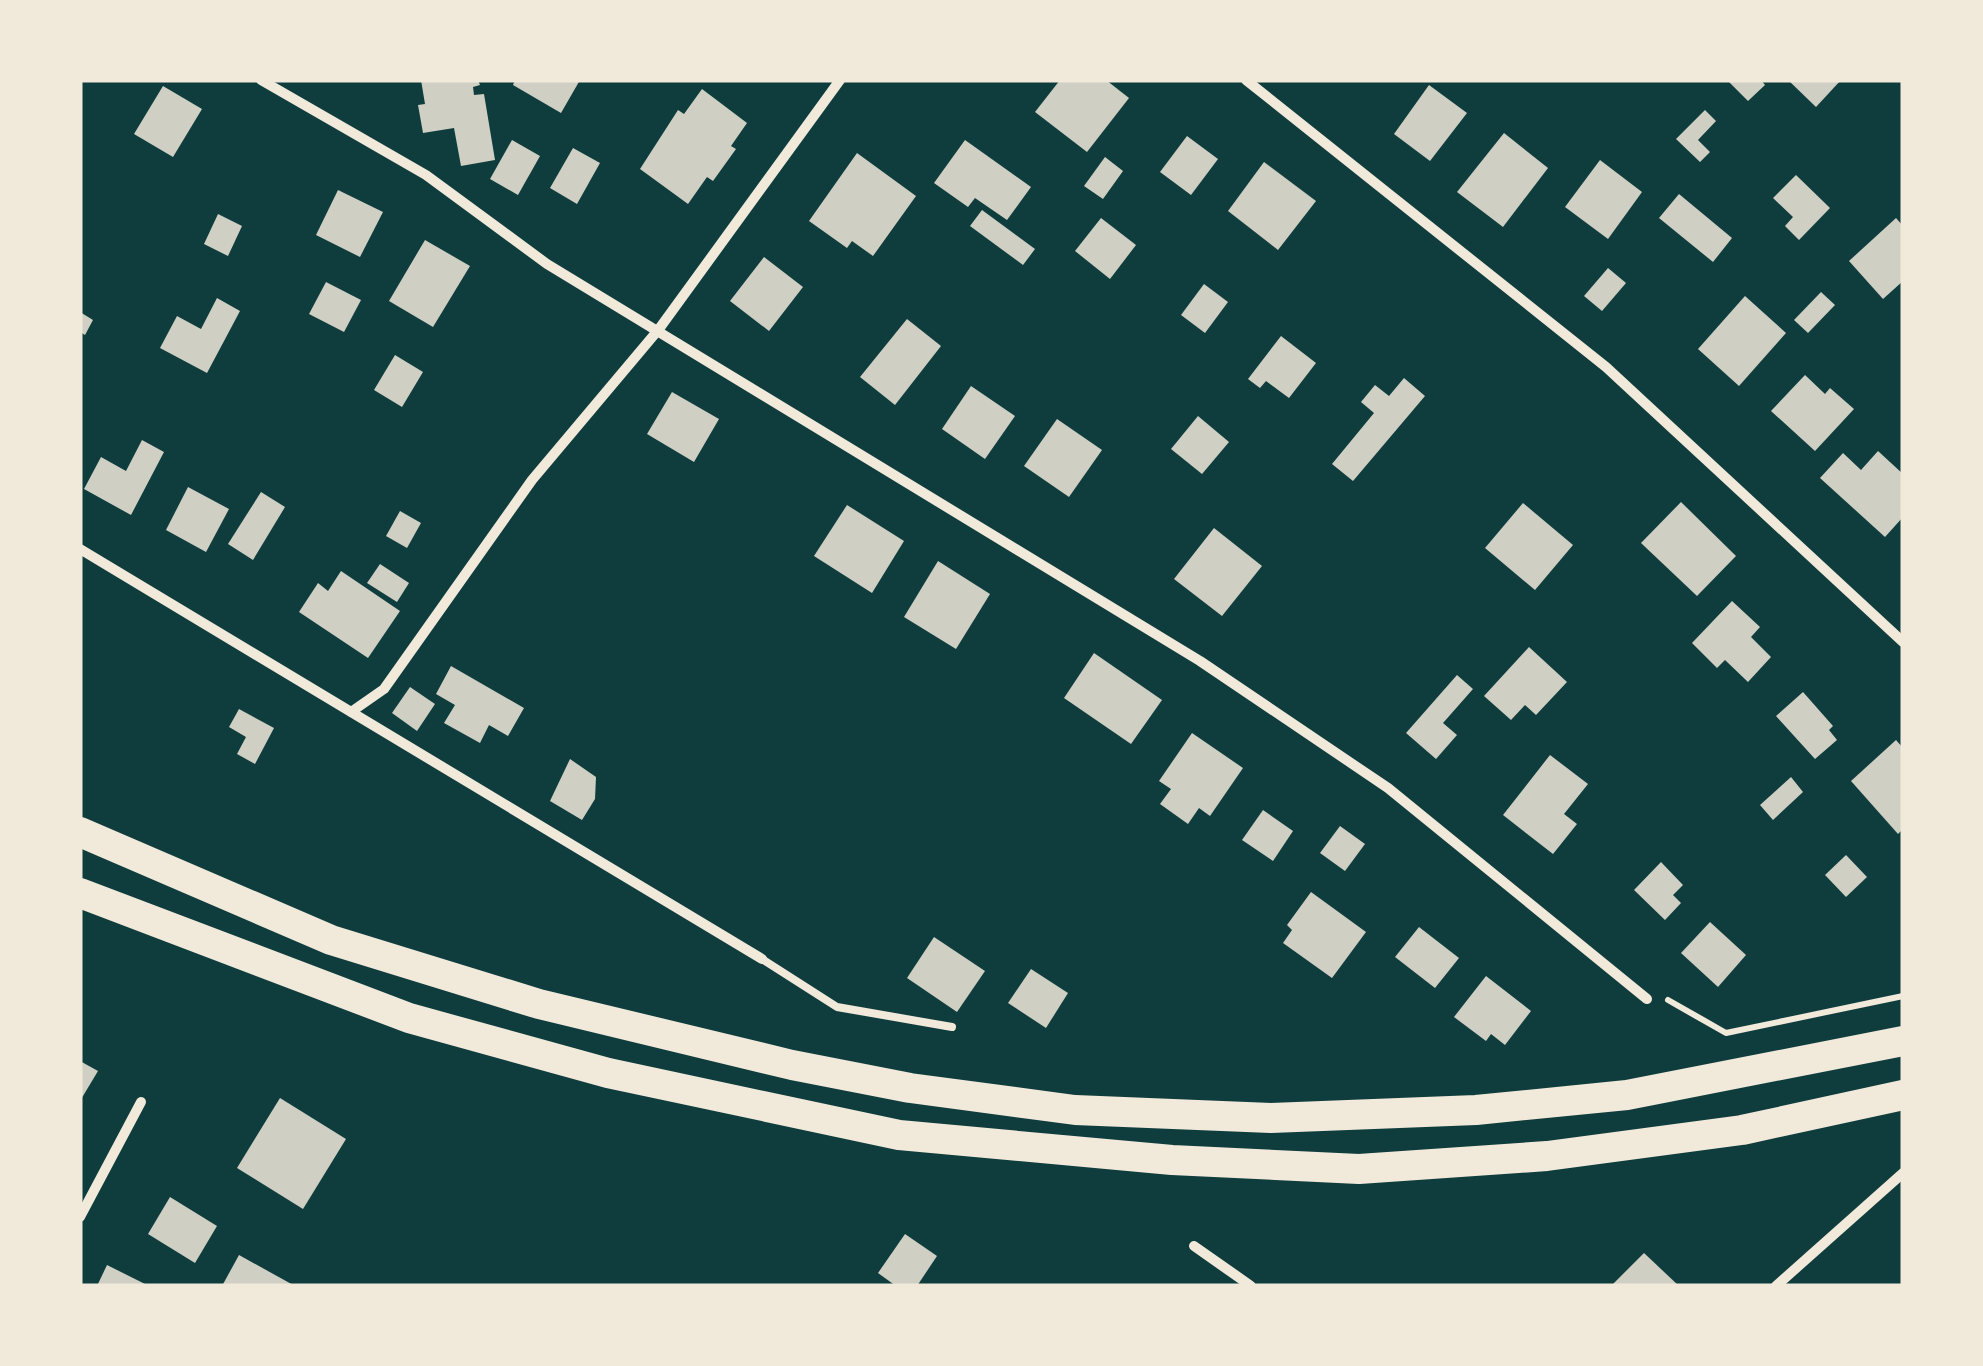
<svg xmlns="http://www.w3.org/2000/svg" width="1983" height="1366" viewBox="0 0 1983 1366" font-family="Raleway,sans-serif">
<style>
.building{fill:#cfcfc3}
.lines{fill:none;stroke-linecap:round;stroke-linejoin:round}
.path{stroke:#f1e9da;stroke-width:6}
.service{stroke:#f1e9da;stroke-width:8}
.minor{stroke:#f1e9da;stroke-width:10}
.motorway{stroke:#f1e9da;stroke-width:30}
</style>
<rect width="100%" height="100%" fill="#0f3d3e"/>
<g class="building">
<polygon points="421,80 478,80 480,85 473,87 474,95 484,94 495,160 461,166 454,128 423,133 418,105 425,104"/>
<polygon points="515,80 580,80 561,113 513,85"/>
<polygon points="1060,80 1106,80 1129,98 1087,152 1035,112"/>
<polygon points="1727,80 1761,80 1765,85 1748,101"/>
<polygon points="1788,80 1841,80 1816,107"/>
<polygon points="1429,85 1467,113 1430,161 1394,134"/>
<polygon points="163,86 202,109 173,157 134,134"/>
<polygon points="702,89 747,123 731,146 736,149 713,181 707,177 688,204 640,169 678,110 684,114"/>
<polygon points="1705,110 1716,121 1698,140 1710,152 1700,162 1676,139"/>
<polygon points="1504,133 1548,168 1503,227 1457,192"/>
<polygon points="1187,136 1218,159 1191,195 1160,172"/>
<polygon points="512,140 540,156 518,195 490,179"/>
<polygon points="965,140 1031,187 1007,220 975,198 968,207 934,183"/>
<polygon points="573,148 600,163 577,204 550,188"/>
<polygon points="857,153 916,196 873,256 852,241 847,248 809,221"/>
<polygon points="1105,157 1123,171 1103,199 1084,186"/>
<polygon points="1600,160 1642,192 1608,239 1565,207"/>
<polygon points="1264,162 1316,201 1278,250 1228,211"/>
<polygon points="1796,175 1830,208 1799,240 1785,226 1793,217 1773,198"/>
<polygon points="338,190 383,212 360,257 316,235"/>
<polygon points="1679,194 1732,238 1713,262 1659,218"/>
<polygon points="982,210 1035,249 1023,265 970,226"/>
<polygon points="218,214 242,226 228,256 204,244"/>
<polygon points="1101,218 1136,245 1110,279 1075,251"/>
<polygon points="1896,218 1903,226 1903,281 1883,299 1849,261"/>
<polygon points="425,240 470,266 433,327 389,301"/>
<polygon points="764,257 803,287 769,331 730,301"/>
<polygon points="1608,268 1626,283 1602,311 1584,296"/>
<polygon points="326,282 361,300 344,332 309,314"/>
<polygon points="1204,284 1228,302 1205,333 1181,315"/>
<polygon points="1821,292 1835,305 1808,333 1794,320"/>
<polygon points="1745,296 1786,333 1739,386 1698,349"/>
<polygon points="217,298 240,311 207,373 160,348 177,316 201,329"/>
<polygon points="80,312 93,320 85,335 80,332"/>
<polygon points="907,319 941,346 895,405 860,377"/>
<polygon points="1281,336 1316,363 1289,398 1266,381 1260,388 1248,379"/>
<polygon points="395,355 423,372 402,407 374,390"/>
<polygon points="1805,375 1825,394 1830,388 1854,409 1815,451 1771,411"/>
<polygon points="1404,378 1425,396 1353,481 1332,464 1374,413 1361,402 1375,385 1389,396"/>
<polygon points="971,386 1015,416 985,459 942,429"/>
<polygon points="672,392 719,419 694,462 647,434"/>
<polygon points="1198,416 1229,442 1202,474 1171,449"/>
<polygon points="1057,419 1102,450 1069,497 1024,466"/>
<polygon points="142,440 164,452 131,515 84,489 101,457 126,471"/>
<polygon points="1878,451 1903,474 1903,517 1885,537 1820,478 1843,453 1861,470"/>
<polygon points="188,487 229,509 206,552 166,530"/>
<polygon points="261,492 285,507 253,560 228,544"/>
<polygon points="1681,502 1736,556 1697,596 1641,543"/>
<polygon points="1523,503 1573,545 1535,590 1485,548"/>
<polygon points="847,505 904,541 872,593 814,556"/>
<polygon points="400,511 421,523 407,548 386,536"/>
<polygon points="1214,528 1262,566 1222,616 1174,579"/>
<polygon points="938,561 990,594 956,649 904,617"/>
<polygon points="380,564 409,583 397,602 367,583"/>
<polygon points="341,571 400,611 368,658 299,612 318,583 328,591"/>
<polygon points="1732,601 1760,627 1751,637 1771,657 1748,682 1725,660 1717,668 1692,643"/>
<polygon points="1529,647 1567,682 1536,715 1525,705 1511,720 1484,696"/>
<polygon points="1094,653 1162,700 1131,744 1064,698"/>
<polygon points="451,666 524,708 508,736 489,725 480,743 444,723 455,705 436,694"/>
<polygon points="1457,675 1473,689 1443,723 1457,735 1436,759 1406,733"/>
<polygon points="410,687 435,704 417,731 392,713"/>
<polygon points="1803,692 1833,726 1829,730 1837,740 1815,759 1776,716"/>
<polygon points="239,709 274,728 255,764 237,754 246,737 229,727"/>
<polygon points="1192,733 1243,768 1210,816 1199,808 1188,824 1160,804 1171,789 1159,781"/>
<polygon points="1896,740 1903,748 1903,829 1898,834 1851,781"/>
<polygon points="1550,755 1588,784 1564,814 1577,824 1553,854 1503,815"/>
<polygon points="570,759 596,777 595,799 582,820 550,801"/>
<polygon points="1791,777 1803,792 1773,820 1760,805"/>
<polygon points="1263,810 1293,831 1273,861 1242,840"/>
<polygon points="1340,826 1365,844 1345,871 1320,853"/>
<polygon points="1846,855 1867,877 1846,897 1825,875"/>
<polygon points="1661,862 1683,885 1673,895 1681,903 1665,920 1634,890"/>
<polygon points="1311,892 1366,932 1332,978 1283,943 1292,930 1287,925"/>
<polygon points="1710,922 1746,955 1718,987 1681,953"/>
<polygon points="1419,927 1459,958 1435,988 1395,957"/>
<polygon points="934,937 985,971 957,1012 907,978"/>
<polygon points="1031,969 1068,993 1046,1028 1008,1003"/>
<polygon points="1486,976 1531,1011 1505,1045 1491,1034 1486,1041 1454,1017"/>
<polygon points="80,1061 98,1071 80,1101"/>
<polygon points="280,1098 346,1139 303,1209 237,1168"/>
<polygon points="170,1197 217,1226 195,1263 148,1234"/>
<polygon points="905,1234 937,1256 917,1286 896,1286 878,1273"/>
<polygon points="1644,1253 1679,1286 1611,1286"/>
<polygon points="239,1255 295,1286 222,1286"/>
<polygon points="107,1265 149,1286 97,1286"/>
</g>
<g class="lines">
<polyline class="path" points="1668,1000 1726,1033 1903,996"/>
<polyline class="service" points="762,959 837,1007 952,1027"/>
<g class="minor">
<polyline points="261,80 426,175 547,264 1200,661 1388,788 1647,999"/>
<polyline points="1246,80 1606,367 1903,642"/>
<polyline points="80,549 762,959"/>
<polyline points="351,712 384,689 532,480 659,329 840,80"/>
<polyline points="80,1217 141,1102"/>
<polyline points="1194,1246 1251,1286"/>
<polyline points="1776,1286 1903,1173"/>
</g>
<g class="motorway">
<polyline points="80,832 331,940 539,1004 792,1065 910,1088 1075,1110 1271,1118 1476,1110 1627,1095 1903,1041"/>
<polyline points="80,893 409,1018 608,1073 899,1135 1172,1160 1359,1169 1547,1156 1742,1130 1903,1095"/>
</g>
</g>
<rect width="1983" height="1366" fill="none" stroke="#f1e9da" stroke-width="165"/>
</svg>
